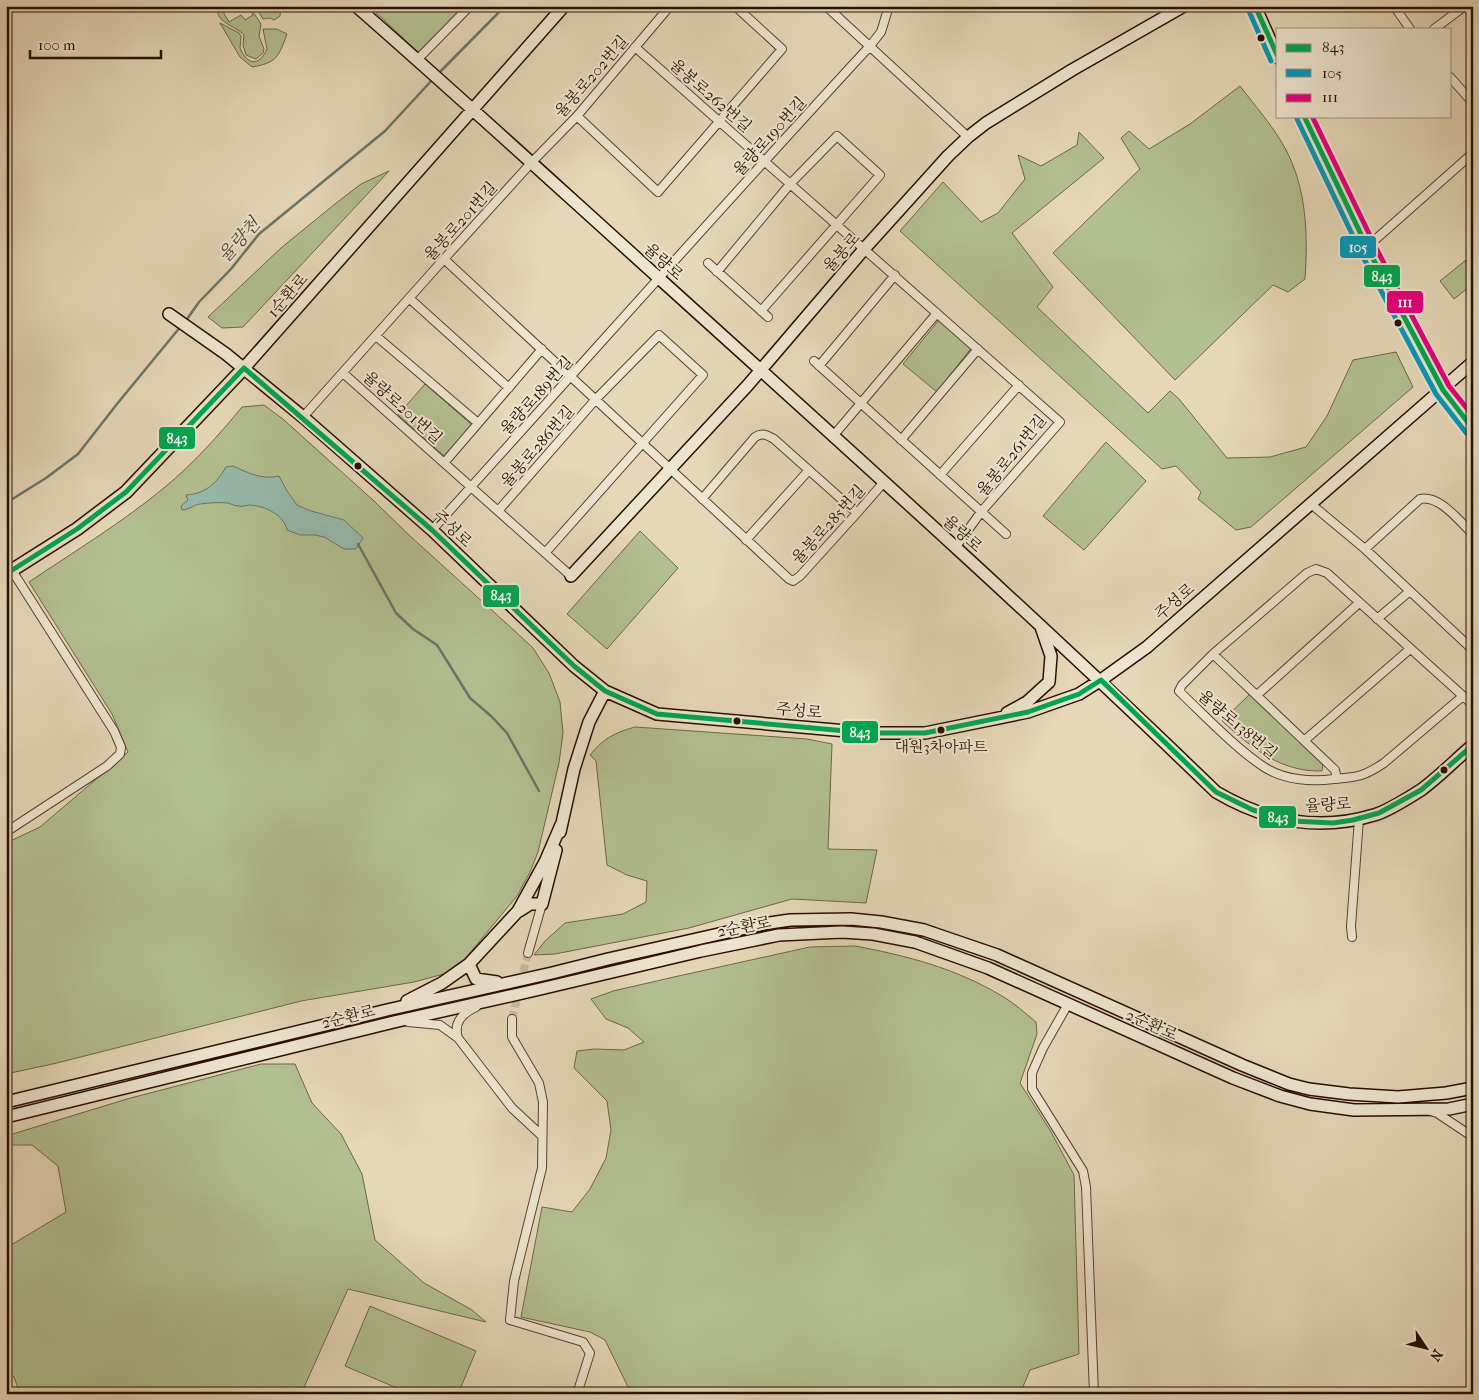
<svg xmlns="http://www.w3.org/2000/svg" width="1479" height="1400" font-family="'IM FELL French Canon','Noto Serif KR',serif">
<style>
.green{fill:#b2bf90;stroke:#6e6648}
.water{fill:#96baac;stroke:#6a7567}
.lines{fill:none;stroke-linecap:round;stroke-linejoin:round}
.stream{stroke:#6a7567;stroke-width:2.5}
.street-tunnel{stroke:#c9b99c;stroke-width:8;stroke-dasharray:8 4;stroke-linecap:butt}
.street-casing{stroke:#58402e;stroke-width:10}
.secondary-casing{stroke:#290e00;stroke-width:14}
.primary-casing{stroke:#290e00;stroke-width:15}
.street{stroke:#eee5d0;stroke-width:8}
.secondary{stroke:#eee5d0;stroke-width:11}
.primary{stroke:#e5d7b7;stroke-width:12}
.bus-1-casing{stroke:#eee5d0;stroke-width:9}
.bus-2-casing{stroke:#eee5d0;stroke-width:9}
.bus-3-casing{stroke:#eee5d0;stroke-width:9}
.bus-1{stroke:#00a651;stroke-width:5}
.bus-2{stroke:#049ab9;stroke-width:5}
.bus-3{stroke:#e5007d;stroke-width:5}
.bus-dot{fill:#290e00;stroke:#eee5d0;stroke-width:2}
.labels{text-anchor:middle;stroke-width:4;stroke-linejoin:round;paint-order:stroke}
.bus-label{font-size:15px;fill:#290e00;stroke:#eee5d0}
.street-label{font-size:16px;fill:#290e00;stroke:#eee5d0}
.water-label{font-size:18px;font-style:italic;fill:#4f4a3c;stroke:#eee5d0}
.line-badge{stroke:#eee5d0;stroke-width:2}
.badge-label{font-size:14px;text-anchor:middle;font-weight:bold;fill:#fff}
</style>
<rect width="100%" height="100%" fill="#e5d7b7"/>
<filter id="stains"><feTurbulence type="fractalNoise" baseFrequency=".004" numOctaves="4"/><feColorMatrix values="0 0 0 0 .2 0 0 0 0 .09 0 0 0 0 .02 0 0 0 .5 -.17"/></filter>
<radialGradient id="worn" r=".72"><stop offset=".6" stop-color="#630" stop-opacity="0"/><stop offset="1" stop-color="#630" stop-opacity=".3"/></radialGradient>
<path class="green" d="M220,6H226L222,10L229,22L241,15L245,20L253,15L250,10L251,9L261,24L259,36L264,49L263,53L256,59L246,55L243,45L244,35C235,25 217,24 217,8Z
M281,6L280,16L274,20L270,18L263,19L256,7Z
M369,6H463L420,54Z
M220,23L239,33L241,36L240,48C247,65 259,67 267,49L263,29H277L287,34C279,56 277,63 252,67L240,57Z
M1240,86C1255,106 1273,126 1285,148C1307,189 1308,235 1305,279L1288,292L1273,285L1175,380L1053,253L1140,169L1121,138L1129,131L1149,149L1190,124Z
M1079,132L1104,158L1012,233L1053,287L1037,307L1148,413L1170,391L1179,399L1227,458L1270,457L1306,447L1327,416L1353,360L1396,352L1413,387L1251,527L1236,530L1198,499L1201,492L1176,466L1162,469L900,231L943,182L981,222L998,213L1025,179L1018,155L1041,166L1077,145Z
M389,171L243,327L222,328L208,317L281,248L335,204L361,184Z
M1466,260L1473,269V284L1454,299L1440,281Z
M939,320L972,347L937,392L903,364Z
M425,384L472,425L444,456L398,415Z
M264,405L284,420L374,501L410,536L517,633L533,648L549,673L560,702L563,733L559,763L538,852L530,872L517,896L455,971L414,982L301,1001L57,1063L6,1074V843L40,827L128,752L112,714L29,582C75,551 123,522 165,487C193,464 219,435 242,407Z
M1106,442L1146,481L1084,550L1043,516Z
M640,531L678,568L607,649L567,614Z
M1250,694L1323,764L1322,771C1280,772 1252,748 1222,721Z
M635,727L807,739L832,744L828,849L877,850L866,903L792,899L689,928L555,954L534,955L545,941L565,923L623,914L646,902L647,881L627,875L607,865L596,761L590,755C604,738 614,733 635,727Z
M855,946C908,956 955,968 1002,996C1014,1003 1025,1013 1036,1022L1037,1034L1020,1083L1050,1130L1074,1175L1079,1354L1030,1370L1020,1394H639L628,1387L605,1340L590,1332L521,1317L542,1207L572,1212L590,1189L606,1158L611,1130L607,1101L574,1068L577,1051L594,1049L624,1050L644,1042L628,1028L606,1019L591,999L613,991L674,977L810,947Z
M261,1064H295L312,1103L341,1134L362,1174L375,1240L424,1283L472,1310L486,1322L348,1289L301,1394H20L14,1377L6,1371V1248L66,1212L58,1166L32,1145H6V1136L127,1099Z
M370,1306L476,1351L458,1394H411L345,1366Z"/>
<path class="water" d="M233,466C248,473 262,480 279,476L287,491L297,505L311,511L344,520L363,538L356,549H344L324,537L315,535H300L287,530C284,515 265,506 250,505C247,505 243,507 239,506C235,506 231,504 228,503C220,502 208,503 200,504C193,505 189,510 182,510L181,506L188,500L186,495C205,494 217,483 226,467Z"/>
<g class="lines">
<path class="stream" d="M437,75L505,6
M185,322L199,302L231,269L259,234L385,131L433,79
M6,503L46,478L78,454L117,404L181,326
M358,544L396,613L413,629L437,645L470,698L491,716L507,733L539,791"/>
<path class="street-tunnel" d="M512,1019L528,953"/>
<defs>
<path id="street" d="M826,6L968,137
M1394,6L1410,29
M1434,29L1465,6
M635,47L1060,422L981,512L955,548
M417,60L470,6
M1450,77L1473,103
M577,116L658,192L782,49L735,6
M1367,247L1473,153
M444,259L789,579L793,581L800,576L857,513L884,482
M708,263L768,317
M717,272L791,183L837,136L880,175L761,311
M409,298L509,388
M376,336L478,423
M814,361L1006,534
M819,366L895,275
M343,373L571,576
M303,417L444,259L532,162L577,116L670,6
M834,435L937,313
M901,440L978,349
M444,463L542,349
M940,475L1019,385
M702,499L755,437C762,432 767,435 774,439L857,513
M1311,504L1365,549L1473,650
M498,511L596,399L659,335L703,375L545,553
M432,530C578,369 722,206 870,46L881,32L889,6
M746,540L809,470
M1365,549L1420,499C1440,495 1459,521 1473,534
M6,561L114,731L121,747L120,754L107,766L6,832
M1377,619L1410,591
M1213,654L1335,770L1337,779
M1257,695L1359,603
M1463,696L1384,763C1363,777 1358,777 1334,779C1311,782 1284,780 1264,767C1237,749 1208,719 1184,696L1179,691L1182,685L1213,654L1307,573L1316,569L1327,573L1473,705
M1305,740L1410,649
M1352,937L1351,926L1359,819
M528,953L542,904
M1068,1004L1043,1048L1032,1073V1089L1083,1171L1086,1187L1094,1394
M512,1019V1037L539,1083L543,1102L542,1168L514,1281L510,1320L583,1342L590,1353L577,1394
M408,1022L440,1025L458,1038L512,1108L541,1135
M458,1038C453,1022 463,1013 476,1007
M1430,1111L1437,1113L1473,1137"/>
<path id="secondary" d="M356,6C459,96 559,188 661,280C848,449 1035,617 1216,792C1265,821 1318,832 1374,815C1386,812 1410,797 1421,790C1439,777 1456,759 1473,745
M1255,6L1278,58
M1304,116L1370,253L1443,390L1473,429
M169,314L226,354L303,417L432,530L574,666L605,691L657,714L869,733H925L1028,712L1079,694L1101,680L1147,647L1473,362
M244,368L564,6
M571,576L748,385L865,248L948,156L968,137L986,123L1072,70L1184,6
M1007,713L1027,702L1049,682L1051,656L1041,627
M560,832L574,769L589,722L605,691
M519,911L530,904H542L556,850
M469,964L476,979L497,982
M407,1001L442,983L469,964L518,911L545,862L561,825
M6,1102L387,1010L552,973L608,959L763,924L790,920L851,919L881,922L924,930L997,955L1242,1065L1289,1084L1309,1089L1349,1094L1398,1097L1446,1093L1473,1088
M6,1117L398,1021L536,990L701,951L779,935L842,932L873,934L915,942L988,968L1233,1078L1280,1096L1310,1104L1354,1110L1449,1109L1473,1104"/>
<path id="primary" d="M6,574L77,529L126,492L244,368"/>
</defs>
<use href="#street" class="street-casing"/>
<use href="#secondary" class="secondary-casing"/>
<use href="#primary" class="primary-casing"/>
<use href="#street" class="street"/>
<use href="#secondary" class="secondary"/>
<use href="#primary" class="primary"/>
<defs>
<path id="bus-1" d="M1255,6L1278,57
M1304,116L1370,253L1443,390L1473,429
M6,574L77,529L126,492L244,368L432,530L574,666L605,691L657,714L869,733H925L1028,712L1079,694L1101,680L1216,792L1253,810L1292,821L1333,823L1353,820L1379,813L1421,790L1473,745"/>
<path id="bus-2" d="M1248,9L1271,61
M1297,119L1363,257L1436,394L1467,434"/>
<path id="bus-3" d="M1312,116L1377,250L1449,386L1473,416"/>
</defs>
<use href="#bus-1" class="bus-1-casing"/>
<use href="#bus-2" class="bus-2-casing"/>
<use href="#bus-3" class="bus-3-casing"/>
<use href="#bus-1" class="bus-1"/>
<use href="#bus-2" class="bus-2"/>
<use href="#bus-3" class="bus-3"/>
</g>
<g class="bus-dot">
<circle cx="1261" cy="38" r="4.5"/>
<circle cx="1398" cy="323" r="4.5"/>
<circle cx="358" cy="466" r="4.5"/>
<circle cx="737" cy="721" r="4.5"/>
<circle cx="941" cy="730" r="4.5"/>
<circle cx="1444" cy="770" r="4.5"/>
</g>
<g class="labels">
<g class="bus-label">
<text x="941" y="752">대원3차아파트</text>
</g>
<g class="street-label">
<text transform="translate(591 76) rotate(-49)" y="6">율봉로202번길</text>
<text transform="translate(711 95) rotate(41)" y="6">율봉로262번길</text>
<text transform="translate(769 136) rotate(-48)" y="6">율량로190번길</text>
<text transform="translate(460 221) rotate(-48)" y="6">율봉로201번길</text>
<text transform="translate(841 252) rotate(-49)" y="6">율봉로</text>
<text transform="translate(664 261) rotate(42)" y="6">율량로</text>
<text transform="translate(287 295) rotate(-49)" y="6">1순환로</text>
<text transform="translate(536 395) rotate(-48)" y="6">율량로189번길</text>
<text transform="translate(403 407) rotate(42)" y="6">율량로201번길</text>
<text transform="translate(537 446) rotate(-49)" y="6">율봉로286번길</text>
<text transform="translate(1011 455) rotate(-51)" y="6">율봉로261번길</text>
<text transform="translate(828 524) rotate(-48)" y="6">율봉로285번길</text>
<text transform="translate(453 528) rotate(43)" y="6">주성로</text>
<text transform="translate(963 533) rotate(42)" y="6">율량로</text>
<text transform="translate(1174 601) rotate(-41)" y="6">주성로</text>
<text transform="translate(799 710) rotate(5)" y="6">주성로</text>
<text transform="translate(1238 724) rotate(40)" y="6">율량로138번길</text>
<text transform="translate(1328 804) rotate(-3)" y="6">율량로</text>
<text transform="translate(744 926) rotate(-11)" y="6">2순환로</text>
<text transform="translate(348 1016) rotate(-14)" y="6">2순환로</text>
<text transform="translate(1152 1024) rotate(24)" y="6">2순환로</text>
</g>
<g class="water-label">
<text transform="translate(239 240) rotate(-48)" y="6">율량천</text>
</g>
</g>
<g class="line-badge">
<rect x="1339" y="235" width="38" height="24" rx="5" fill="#049ab9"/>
<rect x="1363" y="264" width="38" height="24" rx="5" fill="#00a651"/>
<rect x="1386" y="290" width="38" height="24" rx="5" fill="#e5007d"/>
<rect x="158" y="426" width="38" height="24" rx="5" fill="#00a651"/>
<rect x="482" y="584" width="38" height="24" rx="5" fill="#00a651"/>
<rect x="841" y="720" width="38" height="24" rx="5" fill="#00a651"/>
<rect x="1258" y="805" width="39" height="24" rx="5" fill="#00a651"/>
</g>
<g class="badge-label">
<text x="1358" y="252">105</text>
<text x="1382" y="281">843</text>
<text x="1405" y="307">111</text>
<text x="177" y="443">843</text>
<text x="501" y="600">843</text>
<text x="860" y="737">843</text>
<text x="1278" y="822">843</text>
</g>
<rect width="1479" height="1400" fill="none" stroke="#e5d7b7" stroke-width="25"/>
<rect x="8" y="8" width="1464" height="1385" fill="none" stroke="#290e00" stroke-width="2.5"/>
<rect x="12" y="12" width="1454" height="1375" fill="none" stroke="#290e00"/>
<rect x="1276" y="28" width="175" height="90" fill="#eee5d0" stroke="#9f8f7d"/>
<rect x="1286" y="44" width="25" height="8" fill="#00a651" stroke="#9f8f7d"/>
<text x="1322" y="52" font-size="15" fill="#290e00">843</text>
<rect x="1286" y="69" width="25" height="8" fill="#049ab9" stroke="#9f8f7d"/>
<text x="1322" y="78" font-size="15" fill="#290e00">105</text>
<rect x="1286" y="94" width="25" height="8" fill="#e5007d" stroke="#9f8f7d"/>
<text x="1322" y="102" font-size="15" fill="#290e00">111</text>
<g transform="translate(1426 1348) rotate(125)" stroke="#eee5d0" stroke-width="4" paint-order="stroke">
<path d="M0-4L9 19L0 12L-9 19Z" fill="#290e00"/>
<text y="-8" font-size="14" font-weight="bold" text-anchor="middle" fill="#290e00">N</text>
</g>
<path d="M30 50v8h131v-8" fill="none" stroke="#290e00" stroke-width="2.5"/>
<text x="38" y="50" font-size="15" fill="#290e00" stroke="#eee5d0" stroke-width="4" paint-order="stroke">100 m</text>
<rect width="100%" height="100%" filter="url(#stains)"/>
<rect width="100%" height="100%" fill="url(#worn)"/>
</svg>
